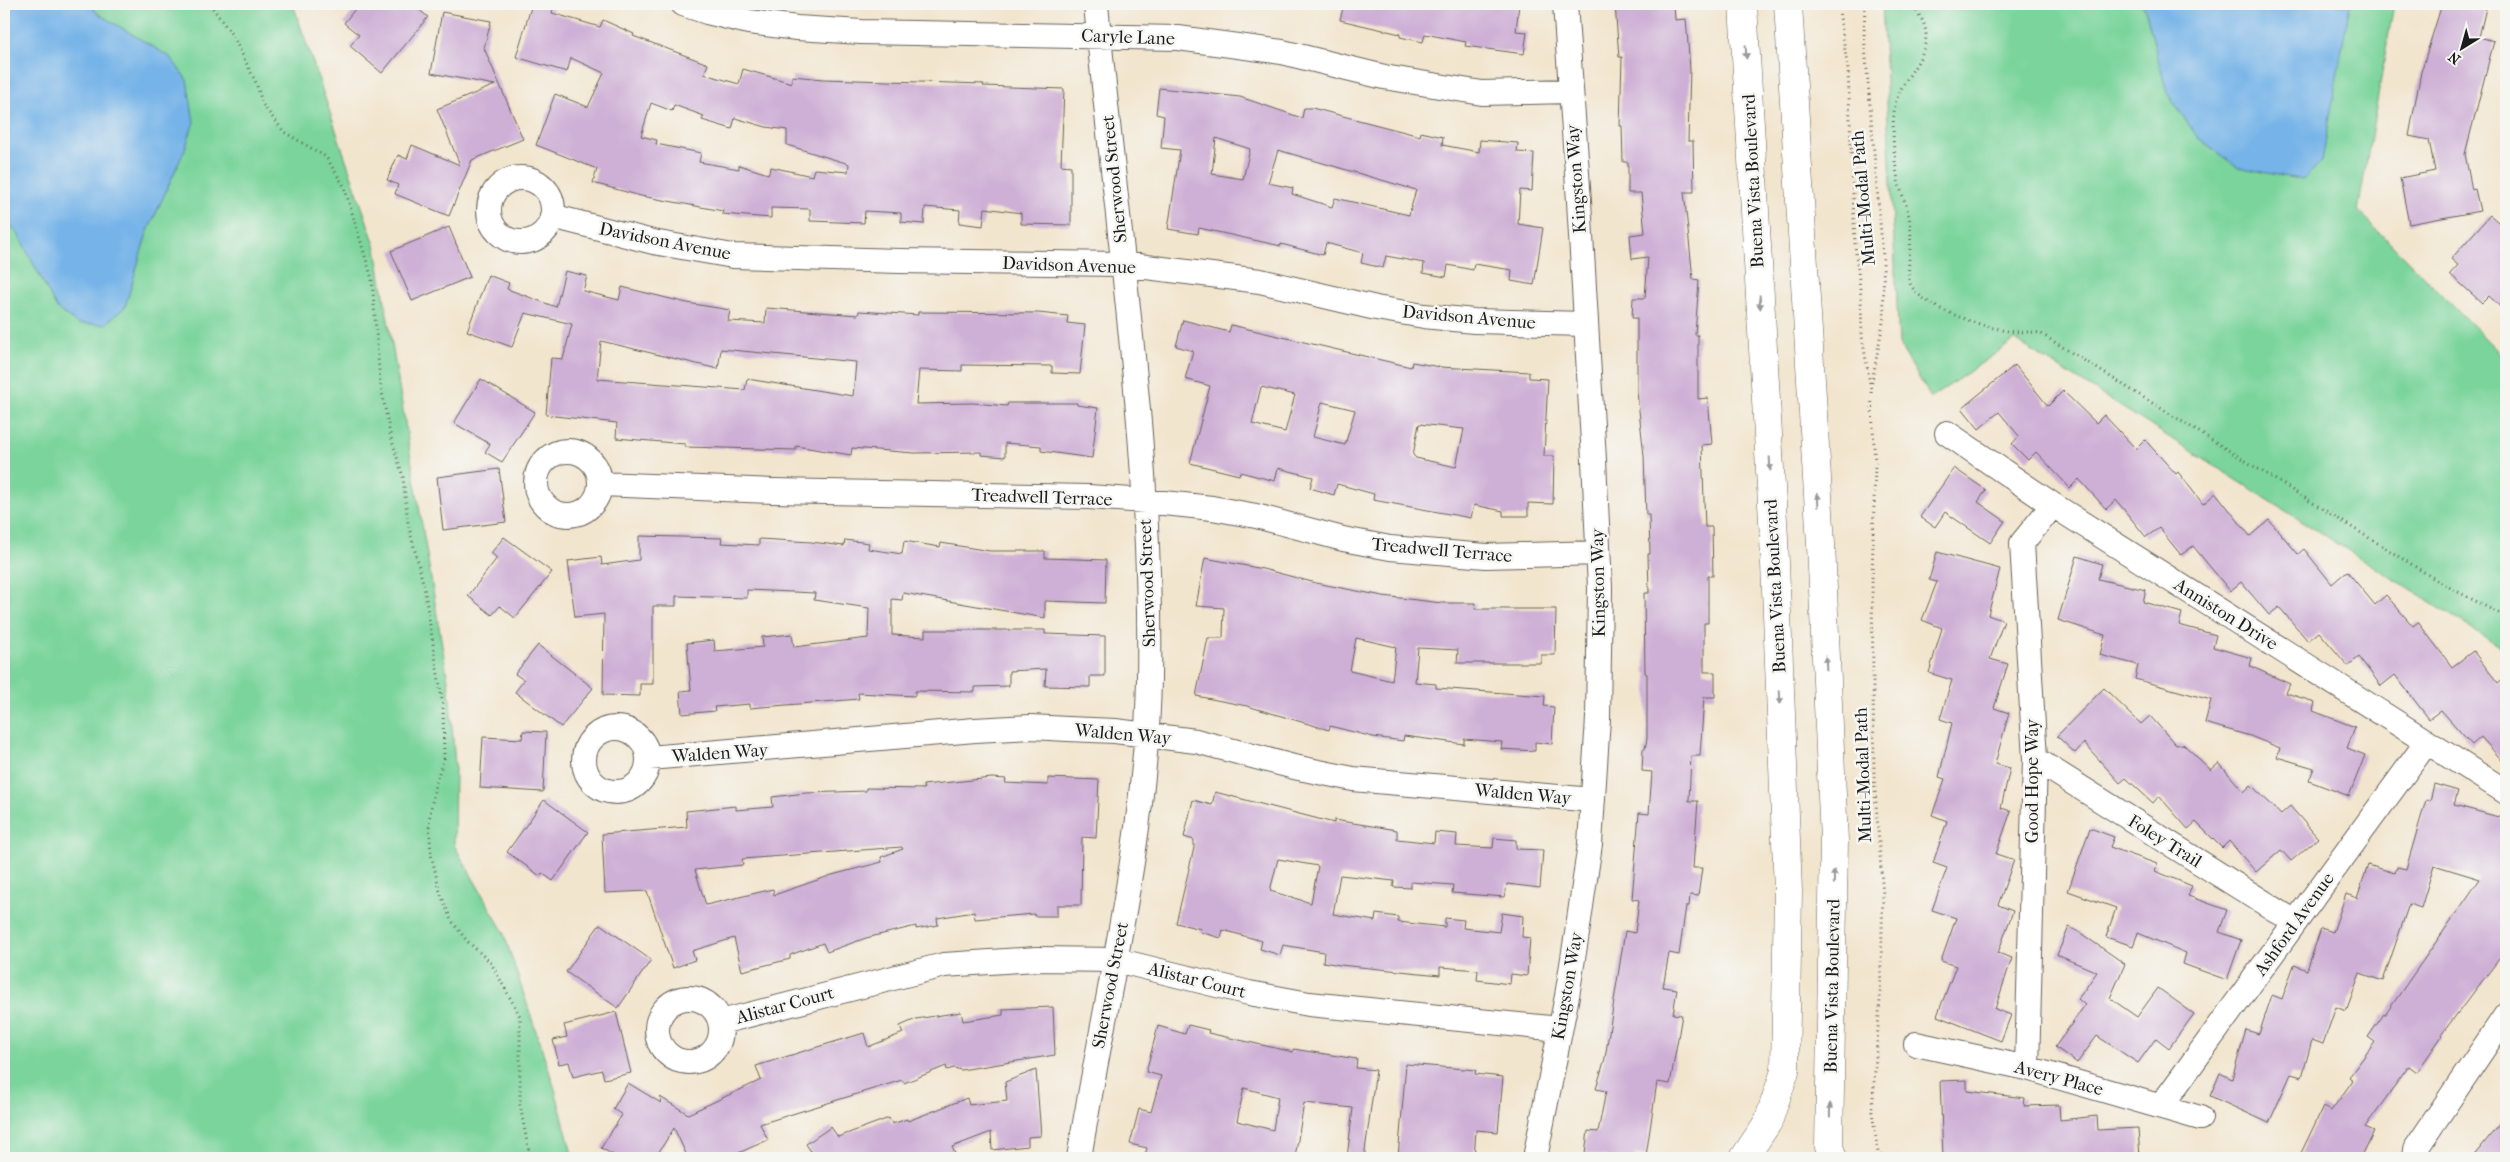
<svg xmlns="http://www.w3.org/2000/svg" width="2510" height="1162" font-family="'IM FELL French Canon',serif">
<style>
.green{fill:#7ad49b;stroke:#4b785c}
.water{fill:#75b3e8;stroke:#486882}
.building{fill:#ceafd5;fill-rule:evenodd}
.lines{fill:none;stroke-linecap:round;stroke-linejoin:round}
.street-casing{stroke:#67625a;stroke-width:26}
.secondary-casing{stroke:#67625a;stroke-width:29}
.path{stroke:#67625a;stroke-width:3;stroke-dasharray:1 4;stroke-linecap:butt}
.street{stroke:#fff;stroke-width:24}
.secondary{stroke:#fff;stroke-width:28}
.oneway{fill:#999}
.labels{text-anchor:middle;stroke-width:5;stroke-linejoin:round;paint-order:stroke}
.street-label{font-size:18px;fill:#1c1c1c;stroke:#f6f6f2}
</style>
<rect width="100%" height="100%" fill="#f6f6f2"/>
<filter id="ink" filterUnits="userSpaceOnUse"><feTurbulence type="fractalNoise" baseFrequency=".02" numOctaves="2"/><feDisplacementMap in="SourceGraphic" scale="10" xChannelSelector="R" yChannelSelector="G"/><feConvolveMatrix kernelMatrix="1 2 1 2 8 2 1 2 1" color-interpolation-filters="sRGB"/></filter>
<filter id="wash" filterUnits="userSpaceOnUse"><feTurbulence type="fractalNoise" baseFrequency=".0096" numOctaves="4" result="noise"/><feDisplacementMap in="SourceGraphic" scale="20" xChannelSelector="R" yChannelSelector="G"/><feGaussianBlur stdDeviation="1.12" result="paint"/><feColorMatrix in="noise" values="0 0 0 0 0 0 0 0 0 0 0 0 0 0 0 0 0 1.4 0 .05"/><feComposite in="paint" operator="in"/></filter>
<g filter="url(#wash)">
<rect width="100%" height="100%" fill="#f2e5ce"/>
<path class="green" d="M4,4H293L376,248L449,687L455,766L454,845L503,931L555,1089L573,1158H4Z
M1882,4H2394L2358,211L2506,359V650L2015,340L1931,398L1899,344Z"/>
<path class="water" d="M4,4H91L97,13L170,57L187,80L194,122L185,149L147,233L125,307L105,324H78L57,309L18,234L4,217Z
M2142,4H2350L2322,161L2303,180L2238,167L2198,138L2167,93L2145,9Z"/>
<g id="blocks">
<path class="building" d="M359,4H412L428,17L382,73L350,46L359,35L344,23Z
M532,4L553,8L552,13L600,27L603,20L634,34L633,36L708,64L704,74L739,84L743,69L792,83V76L823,79L984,84L983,86L1064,89L1061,165L1071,166V225L1021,224V213L985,208L983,226L959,223L960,210L925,207L924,224L901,222V213L865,211L864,223L810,221V209L771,208V218L722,214L723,211L641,196L593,183L597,169L536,145L555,94L588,107L604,73L571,58L567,72L516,57ZM651,103L672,111L674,105L704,116L702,120L732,129L735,118L766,127L787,130V145L849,164L848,172L814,169L812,176L771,167L768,174L739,165V169L699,162L701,153L656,144L657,140L641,136Z
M1344,4H1519L1516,31L1527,32L1524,54L1465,46L1466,42L1425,34L1423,42L1400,37V34L1340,20Z
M1615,4H1674L1675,20L1686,19L1690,69L1688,141H1693L1694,192H1684L1693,279L1699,280L1695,335H1698V399L1708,398L1712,444L1702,445L1705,527H1712L1713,576H1708V623H1704V672H1715V697H1704L1700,756H1691L1689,801H1698L1693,868H1702L1698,896L1690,895L1689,906H1686L1679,955L1669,953L1663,987L1677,989L1673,1014L1682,1015L1670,1084L1657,1082L1646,1156L1635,1154L1634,1158H1613L1585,1153L1588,1131L1598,1132L1606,1091L1596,1089L1605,1058L1625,931L1635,933L1639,900L1632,899L1639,813L1649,814L1652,772L1642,771L1643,749H1645L1647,739V674L1645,673L1644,593H1649L1648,554H1650L1649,515H1646L1644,456L1637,392V318H1632L1633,298H1645L1648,257L1632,259L1630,235L1645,233L1641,193H1628V162H1623L1622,126H1620L1622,57H1619Z
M2442,4H2487L2479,37L2494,41L2465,154L2472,190L2475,189L2480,211L2409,224L2400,178L2435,171L2429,140L2409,136L2421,72Z
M442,12L491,21L484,48L523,139L472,160L449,216L395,194L398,185L387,180L398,155L407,159L412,145L460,165L437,109L495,85L431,73Z
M1159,88L1240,97L1302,118L1304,108H1312L1420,136L1421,132L1443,137L1442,145L1479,152L1480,140L1518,143L1517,152L1534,153L1532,191L1520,190L1518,224L1543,228L1534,285L1511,281L1512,270L1474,264L1473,270L1448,265L1446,277L1423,273L1424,263L1386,256L1383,268L1361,263L1363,253L1326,243L1323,255L1281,244V246L1199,228L1198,234L1168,229L1180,150L1161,148L1164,116L1156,114ZM1216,138L1250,149L1243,179L1212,174ZM1278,150L1416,190L1409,215L1335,198L1332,207L1292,194L1293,188L1268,183Z
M2490,215L2506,229V312L2489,296L2482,303L2450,274L2458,265L2451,259Z
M449,227L470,277L412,301L391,251Z
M565,271L587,276L583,291L619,300L622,287L687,303L730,310L728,321L765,323L766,308L858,315L859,311L918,315V312L1038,313L1068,316L1067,323L1085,325L1080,374L1052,373V366L962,365V371L919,370L916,404L973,403L1007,406L1008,403H1077V405L1098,408L1092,458L1041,451V446L1005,443V457L981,455V452L914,453L852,448L851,455L796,446V450L685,447V444L616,438L617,423L546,415L551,358L563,359L572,324L525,313L512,347L467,331L488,275L509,283L507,289L556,307ZM601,341L718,369L721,349L856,362L853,396L747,379L745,390L597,379Z
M1183,320L1229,332L1231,325L1411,367L1412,362L1440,367L1529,372V378L1548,379L1544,456H1554L1553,504L1528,503V516H1503V511L1474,505L1471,518L1373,500L1374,494L1337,484L1334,495L1310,488L1313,477L1278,468L1275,481L1240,472L1239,475L1190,463L1210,386L1185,379L1193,351L1176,346ZM1261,387L1295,395L1285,432L1252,424ZM1322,402L1355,410L1345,445L1313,437ZM1419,424L1464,429L1456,467L1416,458L1413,455Z
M2015,365L2048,406L2063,391L2096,423L2104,415L2136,449L2145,440L2176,474L2178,472L2203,504L2216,493L2250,536L2269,520L2298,554L2304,549L2332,584L2347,571L2375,605L2386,595L2413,626L2418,622L2452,667L2473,651L2498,683L2506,676V765L2481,737L2472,745L2441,710L2429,719L2395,675L2381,686L2359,657L2348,666L2319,632L2308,641L2279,607L2269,615L2241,582L2230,591L2193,546L2181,555L2159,528L2146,537L2116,500L2106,509L2079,479L2070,488L2036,452L2028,460L2012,444L2019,436L1999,412L1979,429L1962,408Z
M481,379L535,412L502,462L485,452L490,444L454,423Z
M1954,468L1986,490L1978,502L2005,521L1990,543L1945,512L1935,527L1920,517Z
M499,469L506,522L443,530L437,477Z
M639,536L722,538L721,543L759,545V539L811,542L844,546L845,540L869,543L868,549L902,554L904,541L940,547L941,543L990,551H1045V558L1106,560L1105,603L1045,601V618L903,593L902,600L892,599V635L925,637V630H1045V634L1105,636V676H1090V687L1045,686L1046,669L1009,671V686L975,687V692L915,691V696L858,693L859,699L750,708V704L714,707L715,711L682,714L680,691L691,690L687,643L714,640L715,651L763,647L762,637L792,634L794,647L868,638L869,608L814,600L815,593L747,590V598L676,596V606H653V684H640V696L603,695L604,614L575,617L568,561L601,557L602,565L639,560Z
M504,537L552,572L515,618L500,606L492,615L468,596L497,558L491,553Z
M1937,552L2000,569L1988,615L2004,621L1990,659L2008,664L1994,708L2009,713L1995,764L2010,768L2001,808L2011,811L1996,854L2014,860L1998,905L2013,911L1998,953L2012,958L1995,1009L2011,1015L2001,1041L1937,1016L1956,966L1941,961L1956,918L1932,910L1947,868L1933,863L1947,821L1932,815L1945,779L1939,777L1952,723L1940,719L1952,680L1929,673L1942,628L1922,620L1937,582L1929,580Z
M2077,556L2102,564L2098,579L2146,590L2143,602L2182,613L2179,625L2216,635L2213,647L2252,658L2250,666L2290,684L2286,693L2315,702L2313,711L2355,727L2347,748L2365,755L2349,796L2309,781L2314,768L2277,757L2280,748L2250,736L2205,723L2211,700L2135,679L2138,665L2100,655L2105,635L2058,620Z
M1205,558L1263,569L1316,583L1383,596L1442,603H1476L1475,609H1556L1555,655H1541V663H1457L1458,650L1418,648L1415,682L1436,684V688L1545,696L1544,706L1554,707L1552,744L1535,742V751L1501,749L1502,742L1464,739V744L1404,736L1403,741L1373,737L1330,726L1329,730L1247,706L1196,696L1208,638H1223L1224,608L1196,606ZM1356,638L1396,647L1392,681L1350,671Z
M538,645L593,688L561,727L515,692L524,680L515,674Z
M2104,688L2141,724L2150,716L2176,745L2183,744L2211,770L2219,763L2244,792L2251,785L2281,814L2290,806L2318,838L2291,861L2281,850L2256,872L2229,841L2222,848L2196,822L2188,829L2159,796L2153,803L2126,778L2120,783L2084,743L2075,753L2057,736Z
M523,731L546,732L543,792L480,788L483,737L522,739Z
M992,778L1006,779L1005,783L1048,785V778L1099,780L1096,838L1082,837L1081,905H1057V916H1034V914L975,919L974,912L937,918L938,925L916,929V926L866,938L827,952L823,943L790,955V959L742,971L734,938L692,951L695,960L673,968L647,891L605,893L602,834L687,827L686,811L736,806V810L773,807L772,797L806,793L866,791V788L924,789L923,785ZM902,847L903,849L881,857L882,862L832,875L774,895L773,889L706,905L695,870L743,865L742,859Z
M2434,784L2458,791L2454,805L2506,819V950L2441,1035L2442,1036L2417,1072L2409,1066L2365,1127L2374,1131L2361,1158H2311L2301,1153L2323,1107L2331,1111L2353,1080L2349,1077L2375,1042L2368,1037L2384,1014L2385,1015L2480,879L2434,865L2421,908L2409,904L2383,981L2360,973L2346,1011L2336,1007L2323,1044L2312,1040L2302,1077L2291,1074L2269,1123L2210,1096L2220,1073L2232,1079L2246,1030L2259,1034L2272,995L2282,999L2294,965L2307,970L2321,928L2333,932L2346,894L2357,898L2368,865L2395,873L2397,867L2406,869L2426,800L2430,801Z
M1215,792L1334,823V820L1397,830V839L1434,843L1435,832L1457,834L1456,846L1493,848L1494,838L1516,840V849L1543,850L1540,888L1507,884L1505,897L1452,893L1453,885L1411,882V888L1393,887L1394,881L1340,875L1333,914L1375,921L1376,914L1398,917V922L1445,927V918L1464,920L1463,928L1499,932L1502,913L1523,916L1522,937L1530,938L1527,976L1511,974L1510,984L1477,980L1478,970L1440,967V975L1340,965L1323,962L1324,952L1283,945L1280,955L1260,949L1262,941L1223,930L1221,938L1200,932L1201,929L1176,923L1194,848V840L1184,837L1193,800L1212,805ZM1278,859L1318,866L1311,903L1270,891Z
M544,800L588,832L553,881L542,873L540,876L507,852Z
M2090,828L2114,837L2110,847L2157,864L2155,871L2192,886L2188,896L2227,910L2219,932L2241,940L2227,980L2183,964L2186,953L2138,933L2133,946L2106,937L2116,908L2068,891Z
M600,924L651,960L618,1008L566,972Z
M2069,927L2079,932L2125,964L2110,998L2137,1017L2158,988L2194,1014L2169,1048L2156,1038L2138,1063L2097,1036L2077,1063L2055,1047L2085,1005L2078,999L2097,972L2057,955Z
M1053,1007L1055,1055L961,1070L954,1068L947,1070L946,1066L904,1083L902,1080L760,1124L768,1140L727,1158H688L674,1128L655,1158H619L601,1148L622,1115L613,1109L628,1083L661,1103L660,1097L688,1114L761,1080L756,1066L814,1048L864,1033L868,1047L903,1033L900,1026L916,1019L961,1012L963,1021L1003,1015V1009Z
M616,1012L631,1073L604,1079L602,1070L573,1077L569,1062L559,1064L553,1040L567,1037L564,1025Z
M1188,1025L1209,1030L1208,1033L1293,1052V1049L1357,1059L1356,1068L1376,1070L1364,1158H1347L1353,1108L1304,1103L1295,1158H1144L1147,1148L1130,1144L1139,1109L1151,1112L1161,1076L1146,1072L1158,1026L1185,1034ZM1244,1088L1278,1097L1273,1130L1237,1121Z
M1406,1064L1476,1070L1475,1074L1503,1077L1498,1132L1476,1130L1474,1158H1398Z
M1036,1070L1041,1136L1028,1137V1146L992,1150L991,1132L952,1147L955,1154L944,1158H815L806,1144L831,1127L838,1137L889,1118L892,1124L907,1119L908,1121L967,1098L969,1105L1007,1101L1005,1082Z
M1967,1080V1091L2025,1098L2024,1106L2059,1105L2060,1120L2097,1116L2098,1130L2138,1128L2140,1158H1943L1940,1081Z
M2506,1116V1158H2472Z"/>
</g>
</g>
<g filter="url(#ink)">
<use href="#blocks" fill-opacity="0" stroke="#67625a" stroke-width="1"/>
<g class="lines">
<defs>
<path id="street" d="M683,4L707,12L749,22L797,28L861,32L1178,38L1282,52L1384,77L1482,93L1570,91
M489 210a32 32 0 1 1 64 0a32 32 0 1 1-64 0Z
M552,216L653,242L733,256L899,261L1122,264L1260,281L1376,308L1424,316L1474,321L1585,324
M1947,433L2053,505L2506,792
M536 483a32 32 0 1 1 64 0a32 32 0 1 1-64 0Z
M601,484L773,491L1089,497L1145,501L1212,508L1256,516L1343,539L1390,548L1486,556L1598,553
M584 760a32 32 0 1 1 64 0a32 32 0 1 1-64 0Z
M649,758L975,730L1031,727L1068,729L1115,731L1196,741L1294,767L1353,779L1593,800
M2035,759L2295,922
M657 1030a32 32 0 1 1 64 0a32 32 0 1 1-64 0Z
M721,1022L944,965L1036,959L1116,960L1249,993L1309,1004L1560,1029
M1916,1044L2027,1068L2200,1118
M2027,1068L2035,759L2022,543L2053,505
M2161,1106L2427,742
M1079,1158C1105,999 1146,841 1149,679C1153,453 1116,228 1096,4
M1535,1158L1567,996L1578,927L1590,844L1598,718L1600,588L1594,460L1579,201L1565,4
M2414,1158L2415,1150L2506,1015"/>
<path id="secondary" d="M1743,4L1774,538L1788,891L1785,1071L1768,1122L1744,1158
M1788,4L1821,544L1834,841L1829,1147L1833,1158"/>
</defs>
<use href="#street" class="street-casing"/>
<use href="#secondary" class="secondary-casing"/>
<path class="path" d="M210,4L234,38L256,83L263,105L284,132L326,157L344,186L372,279L380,382L390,434L403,477L408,523L424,587L443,706L444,758L435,785L429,821L431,854L440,892L451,920L467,941L491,963L520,1016V1105L530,1158
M1838,4L1848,70L1855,245L1861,297L1862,336L1871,390L1875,464L1872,579L1874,777L1883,895L1880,1000L1872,1112L1878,1152L1883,1158
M1865,4L1864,35L1883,257L1884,317L1871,387
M1909,4C1917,11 1925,21 1926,33C1927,62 1900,79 1895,105C1891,130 1894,161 1899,185C1903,197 1908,209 1910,222C1913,241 1907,260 1909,279C1912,304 1976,324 1998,329C2011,333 2026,331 2040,333L2443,584L2506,617"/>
<use href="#street" class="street"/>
<use href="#secondary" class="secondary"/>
</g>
<defs><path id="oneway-solid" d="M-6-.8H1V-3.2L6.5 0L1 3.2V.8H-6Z" transform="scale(1.25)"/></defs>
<g class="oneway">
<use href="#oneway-solid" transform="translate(1746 52) rotate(87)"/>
<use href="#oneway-solid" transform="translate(1760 302) rotate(87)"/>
<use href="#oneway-solid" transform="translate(1770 464) rotate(87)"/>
<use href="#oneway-solid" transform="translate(1818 500) rotate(-93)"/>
<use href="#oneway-solid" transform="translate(1826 663) rotate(-93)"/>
<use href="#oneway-solid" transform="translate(1780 697) rotate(88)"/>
<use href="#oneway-solid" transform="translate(1834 877) rotate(-89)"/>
<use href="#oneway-solid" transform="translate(1830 1110) rotate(-89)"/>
</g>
</g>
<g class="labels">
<g class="street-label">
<text transform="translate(1128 37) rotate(2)" y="6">Caryle Lane</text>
<text transform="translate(1114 179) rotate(-96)" y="6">Sherwood Street</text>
<text transform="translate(1576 179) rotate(-94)" y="6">Kingston Way</text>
<text transform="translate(1753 181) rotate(-93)" y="6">Buena Vista Boulevard</text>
<text transform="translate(1863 198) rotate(-95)" y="6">Multi-Modal Path</text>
<text transform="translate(665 241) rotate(11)" y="6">Davidson Avenue</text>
<text transform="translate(1069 265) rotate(2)" y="6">Davidson Avenue</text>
<text transform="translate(1469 317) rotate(5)" y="6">Davidson Avenue</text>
<text transform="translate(1042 497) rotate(2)" y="6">Treadwell Terrace</text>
<text transform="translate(1442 550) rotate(5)" y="6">Treadwell Terrace</text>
<text transform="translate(1147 583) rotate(-92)" y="6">Sherwood Street</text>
<text transform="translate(1598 583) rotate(-91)" y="6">Kingston Way</text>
<text transform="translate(1775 586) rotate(-93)" y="6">Buena Vista Boulevard</text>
<text transform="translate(2226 614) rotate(32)" y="6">Anniston Drive</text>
<text transform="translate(1123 734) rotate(5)" y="6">Walden Way</text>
<text transform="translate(720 753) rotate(-4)" y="6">Walden Way</text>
<text transform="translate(1863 775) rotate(-92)" y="6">Multi-Modal Path</text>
<text transform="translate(2032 781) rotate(-90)" y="6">Good Hope Way</text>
<text transform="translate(1523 794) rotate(5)" y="6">Walden Way</text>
<text transform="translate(2165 841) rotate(32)" y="6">Foley Trail</text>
<text transform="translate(2294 924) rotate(-54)" y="6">Ashford Avenue</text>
<text transform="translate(1197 980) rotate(14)" y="6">Alistar Court</text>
<text transform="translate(1110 985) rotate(-79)" y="6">Sherwood Street</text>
<text transform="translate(1567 986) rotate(-80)" y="6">Kingston Way</text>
<text transform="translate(1832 986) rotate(-89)" y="6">Buena Vista Boulevard</text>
<text transform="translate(785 1005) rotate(-15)" y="6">Alistar Court</text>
<text transform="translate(2059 1078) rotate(15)" y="6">Avery Place</text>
</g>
</g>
<rect width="2510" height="1162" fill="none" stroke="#f6f6f2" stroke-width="20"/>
<g transform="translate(2462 48) rotate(217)" stroke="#f6f6f2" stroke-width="4" paint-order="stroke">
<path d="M0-4L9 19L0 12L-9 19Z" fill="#1c1c1c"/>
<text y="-8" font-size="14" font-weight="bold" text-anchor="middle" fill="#1c1c1c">N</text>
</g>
</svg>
